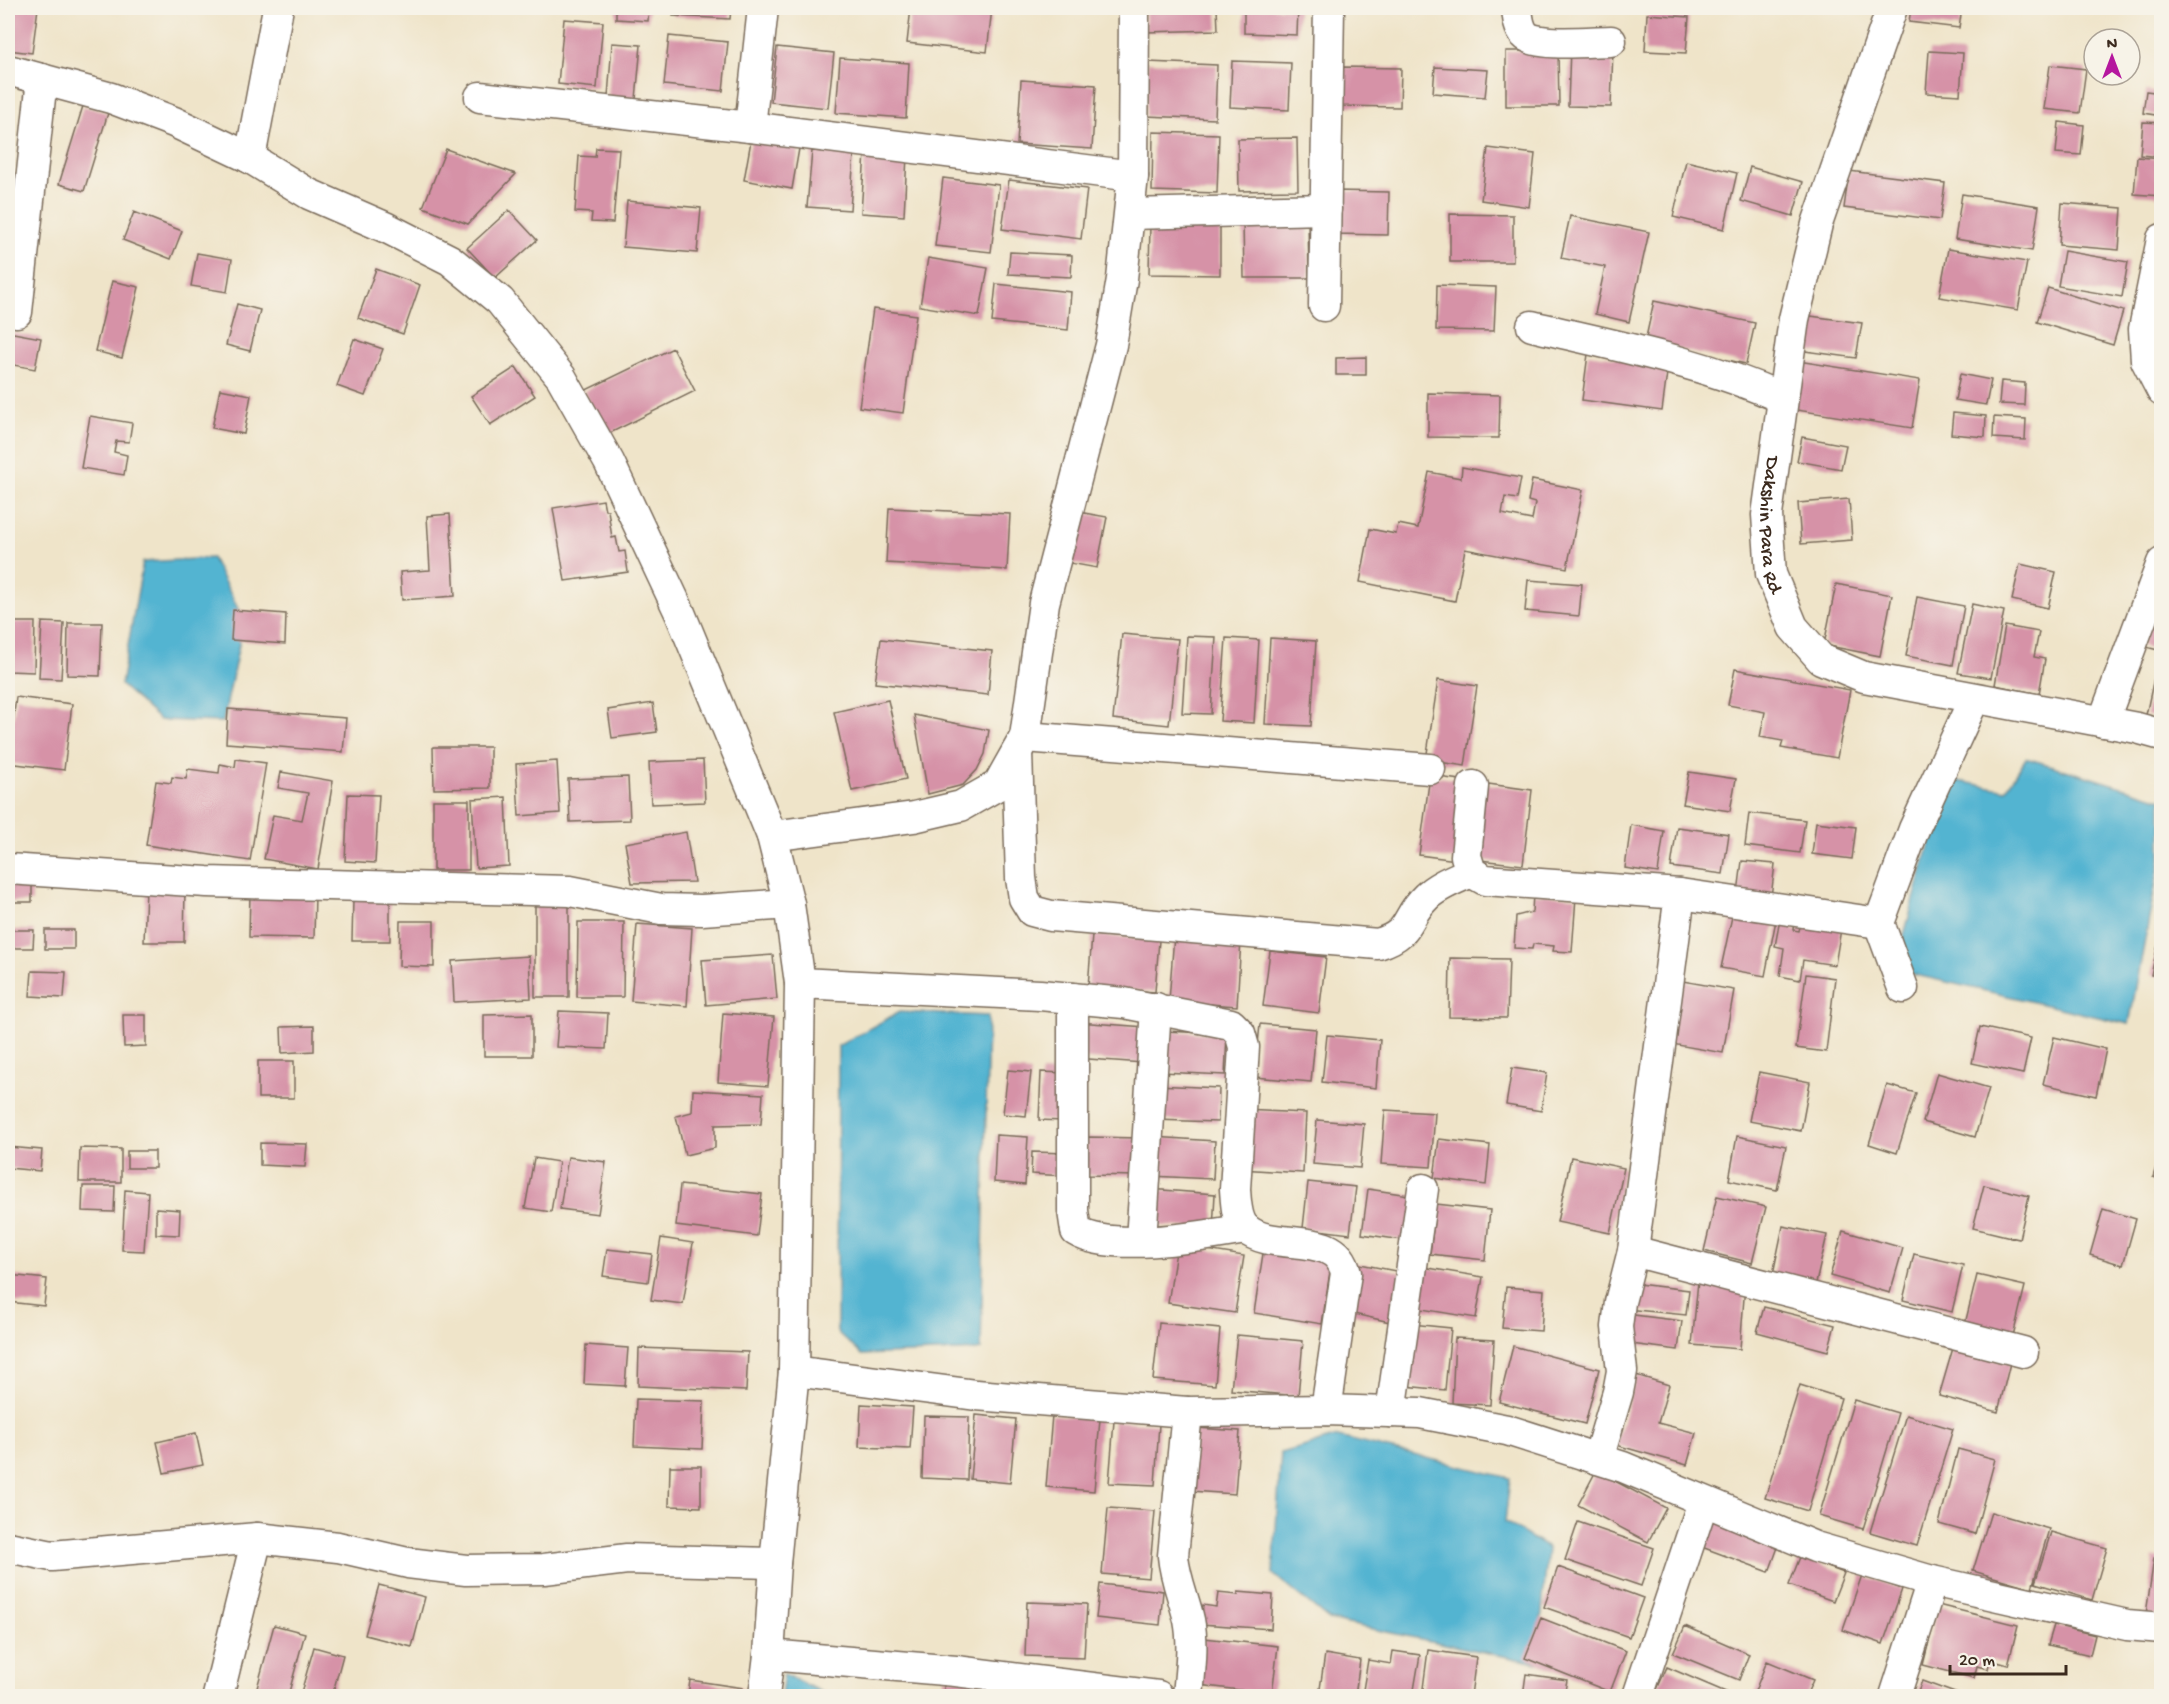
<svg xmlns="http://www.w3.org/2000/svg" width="2169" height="1704" font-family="'Gochi Hand',sans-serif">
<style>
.water{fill:#52b4d1;stroke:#466f78;stroke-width:1.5}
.building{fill:#d692a7}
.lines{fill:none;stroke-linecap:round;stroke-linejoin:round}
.street-casing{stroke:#7a6b5a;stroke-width:33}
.street{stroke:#fff;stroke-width:30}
.labels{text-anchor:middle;stroke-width:4.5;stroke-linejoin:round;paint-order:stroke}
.street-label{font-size:20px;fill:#3b2a1e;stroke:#f7f3e8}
</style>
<rect width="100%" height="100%" fill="#f7f3e8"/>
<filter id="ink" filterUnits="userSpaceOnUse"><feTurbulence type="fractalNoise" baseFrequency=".0167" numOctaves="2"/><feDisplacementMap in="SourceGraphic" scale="12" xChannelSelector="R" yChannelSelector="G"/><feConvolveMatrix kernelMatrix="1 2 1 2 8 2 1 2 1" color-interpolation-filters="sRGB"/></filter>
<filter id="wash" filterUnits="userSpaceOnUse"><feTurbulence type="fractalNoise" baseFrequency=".008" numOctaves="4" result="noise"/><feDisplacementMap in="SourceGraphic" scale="24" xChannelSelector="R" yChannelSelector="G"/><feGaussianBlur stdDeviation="1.35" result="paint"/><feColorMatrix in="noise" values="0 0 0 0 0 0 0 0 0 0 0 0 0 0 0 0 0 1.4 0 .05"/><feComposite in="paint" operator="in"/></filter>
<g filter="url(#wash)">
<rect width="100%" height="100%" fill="#efe4c9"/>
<path class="water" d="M212,558L244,620L223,722L160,720L121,685L143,562Z
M2026,758L2161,799V855L2129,1024L1894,970L1948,779L2006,790Z
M899,1012L988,1016L981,1350L862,1355L837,1332L838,1046Z
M1338,1437L1510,1478L1505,1522L1548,1548L1537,1663L1329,1620L1273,1574L1281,1453Z
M784,1674L829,1696H781Z"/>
<g id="blocks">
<path class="building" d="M8,8H38L32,53L8,50Z
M616,8H649L648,21L616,19Z
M674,8H731L730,19L673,16Z
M911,8H992L987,52L907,43Z
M1145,8H1217L1218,30L1146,32Z
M1244,8H1298L1297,35L1244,33Z
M1911,8H1962L1959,28L1909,22Z
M1647,14L1689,17L1686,53L1645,51Z
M564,19L603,22L597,88L558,84Z
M669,36L728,42L723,91L664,85Z
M612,43L641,45L636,99L608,97Z
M777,47L834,53L828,108L771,102Z
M1570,47L1613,49L1611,107L1568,106Z
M1506,51H1558L1559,106H1506Z
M1929,51L1963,53L1960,95L1926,93Z
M840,58L909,63L906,118L836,113Z
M1232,61L1291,63L1289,110L1230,107Z
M1148,62L1217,65L1215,119L1146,116Z
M2050,65L2086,69L2080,113L2044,109Z
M1339,67L1401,68L1400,107L1338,106Z
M1435,67L1488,70L1485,97L1433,93Z
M1021,80L1096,85L1092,149L1017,144Z
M2146,91L2162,93V116L2143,113Z
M83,106L108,113L84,191L59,184Z
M2059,122L2084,125L2081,155L2056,153Z
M2143,122L2162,123V157L2140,155Z
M1153,132L1219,134L1217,193L1152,191Z
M752,135L800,143L792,189L744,180Z
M1297,138L1298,190L1239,191L1238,139Z
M596,148L619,149L613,223L591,222L592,213L575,212L579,156L595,157Z
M1488,148L1535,154L1529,207L1481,200Z
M446,149L516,174L468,224L423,207Z
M812,151L854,154L850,210L807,207Z
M865,153L907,155L904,216L861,213Z
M2137,157L2162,159V196L2134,194Z
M1686,161L1737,173L1724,229L1673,217Z
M1750,167L1803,182L1793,216L1741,201Z
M1849,171L1945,183L1940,220L1844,208Z
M943,178L999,185L991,252L935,246Z
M1009,180L1087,189L1081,239L1002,229Z
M1334,191L1389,192L1388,235L1333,234Z
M1962,194L2039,206L2032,251L1955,239Z
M627,201L701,208L697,253L623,247Z
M2062,203L2122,208L2119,250L2059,245Z
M509,210L537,240L495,278L467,248Z
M134,212L182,231L171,259L123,240Z
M1450,214L1513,215V262H1450Z
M1570,216L1649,232L1629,322L1595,314L1605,267L1561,258Z
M1308,219L1309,278H1244L1243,220Z
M1150,223L1220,224V275L1149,274Z
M1948,249L2027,262L2018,310L1939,297Z
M2064,251L2128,262L2122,297L2058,286Z
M1010,252L1072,255L1071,277L1008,274Z
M197,253L232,259L227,292L191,286Z
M928,258L988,268L979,316L920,306Z
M376,269L420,285L403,334L358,318Z
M112,281L139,287L122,358L95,351Z
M996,284L1071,292L1068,330L992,322Z
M1437,285L1496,287L1494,331L1436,330Z
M2048,288L2123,311L2113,345L2037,322Z
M1654,301L1755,323L1746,364L1645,342Z
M237,304L260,310L250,351L226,345Z
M873,309L916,315L903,413L859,407Z
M1803,315L1862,323L1856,358L1798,350Z
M8,332L41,338L35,369L8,364Z
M354,339L383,349L365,396L337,386Z
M673,348L695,391L606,435L584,391Z
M1588,354L1668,365L1662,411L1582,400Z
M1366,357V375H1336V358Z
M1798,361L1920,380L1912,428L1790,409Z
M516,367L535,396L490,425L471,396Z
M1960,374L1991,380L1986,405L1955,400Z
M2001,381L2025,383L2024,405L1999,404Z
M220,389L251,395L244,434L212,428Z
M1428,393L1500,395L1499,438L1428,437Z
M1953,413L1986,416L1985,437L1951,434Z
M90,416L132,423L129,442L116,441L114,452L127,455L124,475L81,468Z
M1994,417L2026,419L2025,440L1993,438Z
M1802,437L1846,445L1841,469L1797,461Z
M1462,467L1521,478L1517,499L1505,497L1502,514L1532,520L1535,503L1528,501L1532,480L1583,490L1567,568L1465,549L1455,601L1360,582L1370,529L1396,534L1398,524L1418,528L1429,472L1461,478Z
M1849,499L1852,540L1801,544L1798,503Z
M603,500L605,510H608L612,538L616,537L619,552L625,551L628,572L565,581L553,508Z
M889,508L1010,514L1007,570L886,563Z
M1073,511L1107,517L1097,568L1064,562Z
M450,514L455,596L402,600L400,572L430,570L427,516Z
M2020,564L2056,572L2048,608L2012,600Z
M1528,580L1582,584L1579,616L1525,611Z
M1836,584L1892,595L1880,656L1824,645Z
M2162,589V651L2142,646Z
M1917,597L1964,606L1953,665L1906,656Z
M1972,604L2004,611L1991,678L1958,673Z
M233,610L286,614L285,644L231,640Z
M8,622H35L34,672L8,671Z
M42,622L64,623L61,679L39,678Z
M68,623H102L100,676L67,675Z
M2005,626L2039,632L2034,657L2045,659L2039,694L1995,685Z
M1122,634L1178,639L1169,725L1113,719Z
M1187,636L1216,637L1211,714L1182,713Z
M1226,638L1259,640L1254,723L1220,721Z
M1270,638L1316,641L1311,726L1265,724Z
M881,639L992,651L988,695L875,683Z
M2157,664L2162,665V719L2146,715Z
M1735,669L1850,690L1837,758L1781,748L1783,741L1760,737L1765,712L1728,705Z
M1438,680L1477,686L1465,766L1426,760Z
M16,697L72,704L64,770L8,763Z
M888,700L906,779L852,791L834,712Z
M653,703L657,732L612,738L608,710Z
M228,709L346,718L343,752L226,743Z
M914,715L989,730L985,754L977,770L963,785L928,794Z
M433,747H490V788L434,789Z
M236,759L266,763L250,861L146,845L156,781L171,783L172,777L186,779L188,769L219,773L220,764L235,767Z
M703,760L705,802L651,804L649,762Z
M557,761L560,813L519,816L516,764Z
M281,772L333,781L318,869L264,859L273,815L302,820L308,793L278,788Z
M1689,772L1736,779L1730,811L1683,804Z
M1430,776L1468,781L1456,860L1419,855Z
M628,777L630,820L570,822L568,779Z
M1481,783L1532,790L1523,865L1471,859Z
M348,794L379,795L375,863L345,861Z
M506,797L509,866L476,868L472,799Z
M433,800H469V870H433Z
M1749,813L1805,820L1800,853L1745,846Z
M1816,822L1856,827L1852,859L1812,854Z
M1631,825L1664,831L1658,873L1625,868Z
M1677,827L1729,834L1723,874L1671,867Z
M686,832L694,882L632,883L625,843Z
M1742,861L1775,864L1771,897L1738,893Z
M8,878H32V902H8Z
M146,889L185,890L184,942H144Z
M250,893L315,894L314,938L249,937Z
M1533,894L1576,897L1572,952L1553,951L1554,946L1533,944L1532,949L1514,948L1516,916L1532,912Z
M535,896H569V997H535Z
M353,899L390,900V941H352Z
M1734,907L1777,915L1765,976L1721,968Z
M1780,919L1794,921L1793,930L1799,931L1801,923L1841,929L1835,965L1803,960L1800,980L1780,976L1784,948L1775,946Z
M400,921H434V967L399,966Z
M578,922H624L623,997H577Z
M637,924L692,928L687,1006L631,1001Z
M8,930H34L33,948H8Z
M45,930H74V949H45Z
M1092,935L1159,940L1155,992L1088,987Z
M1174,935L1241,940L1237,1006L1169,1001Z
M2159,940L2162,941V977L2151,975Z
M1270,951L1326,957L1319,1013L1263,1006Z
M773,955L777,999L706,1005L702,960Z
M529,956L531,998L454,1002L452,961Z
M1450,958L1509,959L1507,1018L1449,1017Z
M32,971L66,972L64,998L30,996Z
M1806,974L1835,978L1826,1052L1796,1048Z
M1677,980L1734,990L1723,1053L1666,1043Z
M559,1011L608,1013L606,1049L556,1047Z
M723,1013L774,1017L768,1086L718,1082Z
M532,1014V1056H484V1015Z
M123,1015H146V1046L124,1047Z
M1077,1022L1146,1027L1143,1063L1075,1058Z
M1260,1024L1316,1029L1311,1082L1255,1077Z
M314,1026V1051L282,1053L281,1027Z
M1980,1027L2031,1038L2023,1074L1972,1063Z
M1164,1031L1227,1034L1225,1075L1162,1072Z
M1327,1035L1380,1040L1376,1088L1322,1082Z
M2054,1037L2106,1049L2096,1096L2043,1084Z
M258,1061H294V1098H258Z
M1512,1068L1547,1073L1541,1111L1506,1105Z
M1008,1070L1031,1072L1026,1116L1003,1114Z
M1041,1072L1065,1073L1063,1121L1039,1120Z
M1759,1072L1810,1082L1801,1131L1749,1121Z
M1937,1073L1989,1088L1975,1137L1923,1122Z
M1156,1085L1219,1088L1218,1122L1155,1120Z
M1887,1085L1916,1093L1897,1153L1869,1144Z
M693,1090L763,1094L761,1124L715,1125V1148L685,1155L676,1116L692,1112Z
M1244,1110L1306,1113L1303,1173L1241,1169Z
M1385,1110L1435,1113L1431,1167L1381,1164Z
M1317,1120L1364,1124L1360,1168L1313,1164Z
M996,1135L1028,1137L1025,1185L994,1182Z
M1737,1136L1786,1146L1777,1190L1729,1180Z
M1087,1137L1141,1138L1140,1176L1086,1175Z
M1153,1137L1215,1141L1213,1179L1151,1176Z
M1439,1139L1490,1145L1486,1185L1434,1178Z
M260,1143L307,1144L305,1167L260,1165Z
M8,1147L42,1150L40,1171L8,1168Z
M80,1148L121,1149V1182H79Z
M2161,1150H2162V1180L2153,1177Z
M127,1151H155V1168H127Z
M1032,1152L1067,1153L1066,1176L1031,1174Z
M568,1157L606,1162L598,1214L560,1209Z
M1571,1157L1624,1168L1610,1233L1557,1222Z
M534,1158L559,1162L551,1212L525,1208Z
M1308,1182L1356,1187L1350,1234L1303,1228Z
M680,1185L762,1194L757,1236L676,1226Z
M1984,1185L2029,1196L2019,1239L1973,1228Z
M83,1186H115L114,1212L82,1211Z
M1149,1189L1215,1194L1213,1229L1147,1225Z
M1368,1189L1415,1196L1409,1241L1362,1234Z
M125,1190L148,1192L144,1251L122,1250Z
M1717,1196L1766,1207L1752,1263L1704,1251Z
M1436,1204L1490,1210L1485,1260L1430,1254Z
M156,1208L180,1210L179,1235L156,1234Z
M2103,1209L2136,1219L2123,1265L2090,1255Z
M1783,1226L1827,1235L1816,1283L1773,1274Z
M1843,1231L1903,1248L1890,1293L1830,1276Z
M661,1238L693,1243L683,1304L651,1300Z
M1177,1245L1244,1256L1235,1313L1168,1303Z
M1264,1247L1332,1258L1322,1324L1254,1313Z
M607,1249L652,1254L648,1282L603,1276Z
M1914,1254L1963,1265L1952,1312L1903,1300Z
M1355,1263L1401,1272L1390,1322L1345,1312Z
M1416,1266L1483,1277L1476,1318L1409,1307Z
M8,1275L47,1279L44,1306L8,1302Z
M1977,1275L2025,1286L2013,1336L1965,1324Z
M1698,1281L1745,1285L1740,1349L1692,1345Z
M1629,1283L1689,1290L1686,1315L1626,1309Z
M1506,1287L1544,1290L1541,1331L1502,1328Z
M1764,1307L1835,1325L1828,1351L1757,1332Z
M1626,1314L1682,1321L1678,1350L1623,1343Z
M1159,1323L1220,1329L1215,1385L1153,1380Z
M1411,1324L1451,1328L1445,1390L1405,1386Z
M1237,1335L1303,1341L1298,1396L1231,1390Z
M1455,1338L1494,1340L1490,1405L1452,1403Z
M586,1345L628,1348L625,1386L584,1384Z
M1513,1346L1599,1369L1585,1424L1499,1402Z
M639,1348L748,1352L746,1391L638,1386Z
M1953,1348L2010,1363L1998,1412L1939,1396Z
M1636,1375L1669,1385L1658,1423L1696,1433L1687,1465L1616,1445Z
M1800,1385L1841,1398L1808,1511L1765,1498Z
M636,1399L704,1401L702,1449L634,1446Z
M1854,1400L1898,1413L1863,1529L1819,1516Z
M861,1404L913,1407L910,1449L859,1447Z
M976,1415L1016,1419L1010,1483L970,1479Z
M1052,1415L1100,1419L1094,1491L1046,1487Z
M1906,1415L1953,1429L1917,1546L1870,1532Z
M924,1416L969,1417L967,1480L922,1478Z
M1114,1421L1159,1424L1155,1485L1109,1483Z
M1196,1428L1240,1431L1235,1494L1190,1491Z
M196,1433L203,1465L164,1473L157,1442Z
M1958,1449L1995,1459L1975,1534L1939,1524Z
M670,1466H701V1507L669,1506Z
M1596,1471L1666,1508L1648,1542L1578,1505Z
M1108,1508L1155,1511L1149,1578L1102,1574Z
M1991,1512L2049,1529L2032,1588L1973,1571Z
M1711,1513L1781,1539L1769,1572L1699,1546Z
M1578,1522L1654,1548L1641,1586L1565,1560Z
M2051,1532L2107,1548L2092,1600L2035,1583Z
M1800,1557L1844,1573L1833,1601L1789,1585Z
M2154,1558L2162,1559V1616L2146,1614Z
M1558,1567L1643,1598L1629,1637L1544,1607Z
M1862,1575L1902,1589L1883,1644L1843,1630Z
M1100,1584L1163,1591L1160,1625L1096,1618Z
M379,1585L425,1597L412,1647L365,1635Z
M1238,1592L1273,1595L1271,1629L1201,1624L1203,1605L1216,1607L1218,1593L1238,1595Z
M1027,1602L1087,1604L1084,1658L1025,1656Z
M1938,1605L2018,1625L2008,1665L1990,1660L1988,1669L1977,1666L1974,1678L1923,1665Z
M1541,1618L1626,1651L1610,1692L1525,1658Z
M274,1625L305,1633L288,1696L257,1688Z
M2054,1625L2095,1635L2090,1655L2048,1645Z
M1685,1626L1749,1654L1739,1680L1673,1653Z
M1204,1638L1278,1646L1272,1694L1199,1685Z
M314,1647L343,1655L332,1696H300Z
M1428,1650L1476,1657L1471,1696H1422Z
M1393,1651L1420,1655L1413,1696H1362L1368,1660L1391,1664Z
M1325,1654L1360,1660L1355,1696H1319Z
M1767,1661L1813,1680L1806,1696H1753Z
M1667,1667L1735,1696H1654Z
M1526,1674L1567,1680L1564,1696H1523Z
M944,1678L975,1679V1696H944Z
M690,1680L743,1688L742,1696H688Z
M1922,1681L1963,1696H1916Z"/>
</g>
</g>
<g filter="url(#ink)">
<use href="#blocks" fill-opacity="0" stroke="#7a6b5a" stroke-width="1.5"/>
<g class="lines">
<defs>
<g id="street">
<path d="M1517,8C1518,17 1518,27 1525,35C1535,47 1594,41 1611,41"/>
<path id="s1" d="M1892,8L1817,224L1794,319L1767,515L1771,574L1793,627L1821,659L1864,677L2137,728L2162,735"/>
<path d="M8,70L111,98L174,122L250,158L309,194L387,228L450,260L500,301L561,377L609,462L680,613L772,836L914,817L961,806L998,785L1025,737L1044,603L1111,345L1122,279L1133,176L1134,8"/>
<path d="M480,97L750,127L1133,176"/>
<path d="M750,127L763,8"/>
<path d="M250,158L278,8"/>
<path d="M1130,214L1326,209"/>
<path d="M2162,239L2144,329L2146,360L2162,391"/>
<path d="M1324,306L1329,8"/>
<path d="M17,312L42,79"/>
<path d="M1532,326C1616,346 1703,362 1782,398"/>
<path d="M2103,722L2162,563"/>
<path d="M1025,737L1430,769"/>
<path d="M1017,752L1021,878L1024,898L1032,911L1051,916L1378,944C1413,933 1404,918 1426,897C1438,885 1456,879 1471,872"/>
<path d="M1473,786L1466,856L1471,872L1485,880L1680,894L1879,923"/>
<path d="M772,836L789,904L800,983L794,1371L976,1395L1187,1412L1326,1410L1420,1413L1507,1430L1623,1467L1815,1547L1932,1581L2127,1625L2162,1628"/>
<path d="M8,869L207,882L570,891L661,909L702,910L789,904"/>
<path d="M800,983L1040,995L1124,1003L1231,1024L1240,1033L1244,1047L1235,1189C1236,1202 1236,1220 1246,1229C1274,1253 1337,1228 1346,1273L1326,1410"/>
<path d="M1903,988L1879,923L1914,829L1974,699"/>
<path d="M1073,998V1211L1076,1231C1111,1253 1204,1236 1246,1229"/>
<path d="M1141,1241L1156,1008"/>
<path d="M1633,1251L2023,1352"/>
<path d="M794,1371L775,1563L769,1655L956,1671L1158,1696"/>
<path d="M1187,1412L1173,1556C1175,1579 1184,1598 1189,1620C1194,1645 1190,1671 1188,1696"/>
<path d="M1391,1412L1423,1189"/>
<path d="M1598,1459L1618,1392L1622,1371L1617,1327L1620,1302L1633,1251L1680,894"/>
<path d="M8,1547L52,1556L257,1538L338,1547L408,1563L466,1570L544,1569L627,1559L775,1563"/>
<path d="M218,1696L257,1538"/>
<path d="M764,1696L769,1655"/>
<path d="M1638,1696L1703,1502"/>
<path d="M1895,1696L1932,1581"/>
</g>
</defs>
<use href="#street" class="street-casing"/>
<use href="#street" class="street"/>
</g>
</g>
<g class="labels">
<g class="street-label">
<text dy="7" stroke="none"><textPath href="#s1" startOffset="534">Dakshin Para Rd</textPath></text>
</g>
</g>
<rect width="2169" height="1704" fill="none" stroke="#f7f3e8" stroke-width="30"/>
<g transform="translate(2112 57)"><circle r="28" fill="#f7f3e8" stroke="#aca397" stroke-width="1.5"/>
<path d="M0-4.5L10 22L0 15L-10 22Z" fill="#b5179e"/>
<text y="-9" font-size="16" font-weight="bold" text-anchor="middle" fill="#3b2a1e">N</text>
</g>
<path d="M1950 1665v9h116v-9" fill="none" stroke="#3b2a1e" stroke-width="3"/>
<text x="1959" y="1665" font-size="18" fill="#3b2a1e" stroke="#f7f3e8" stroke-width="4.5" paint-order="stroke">20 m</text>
</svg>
